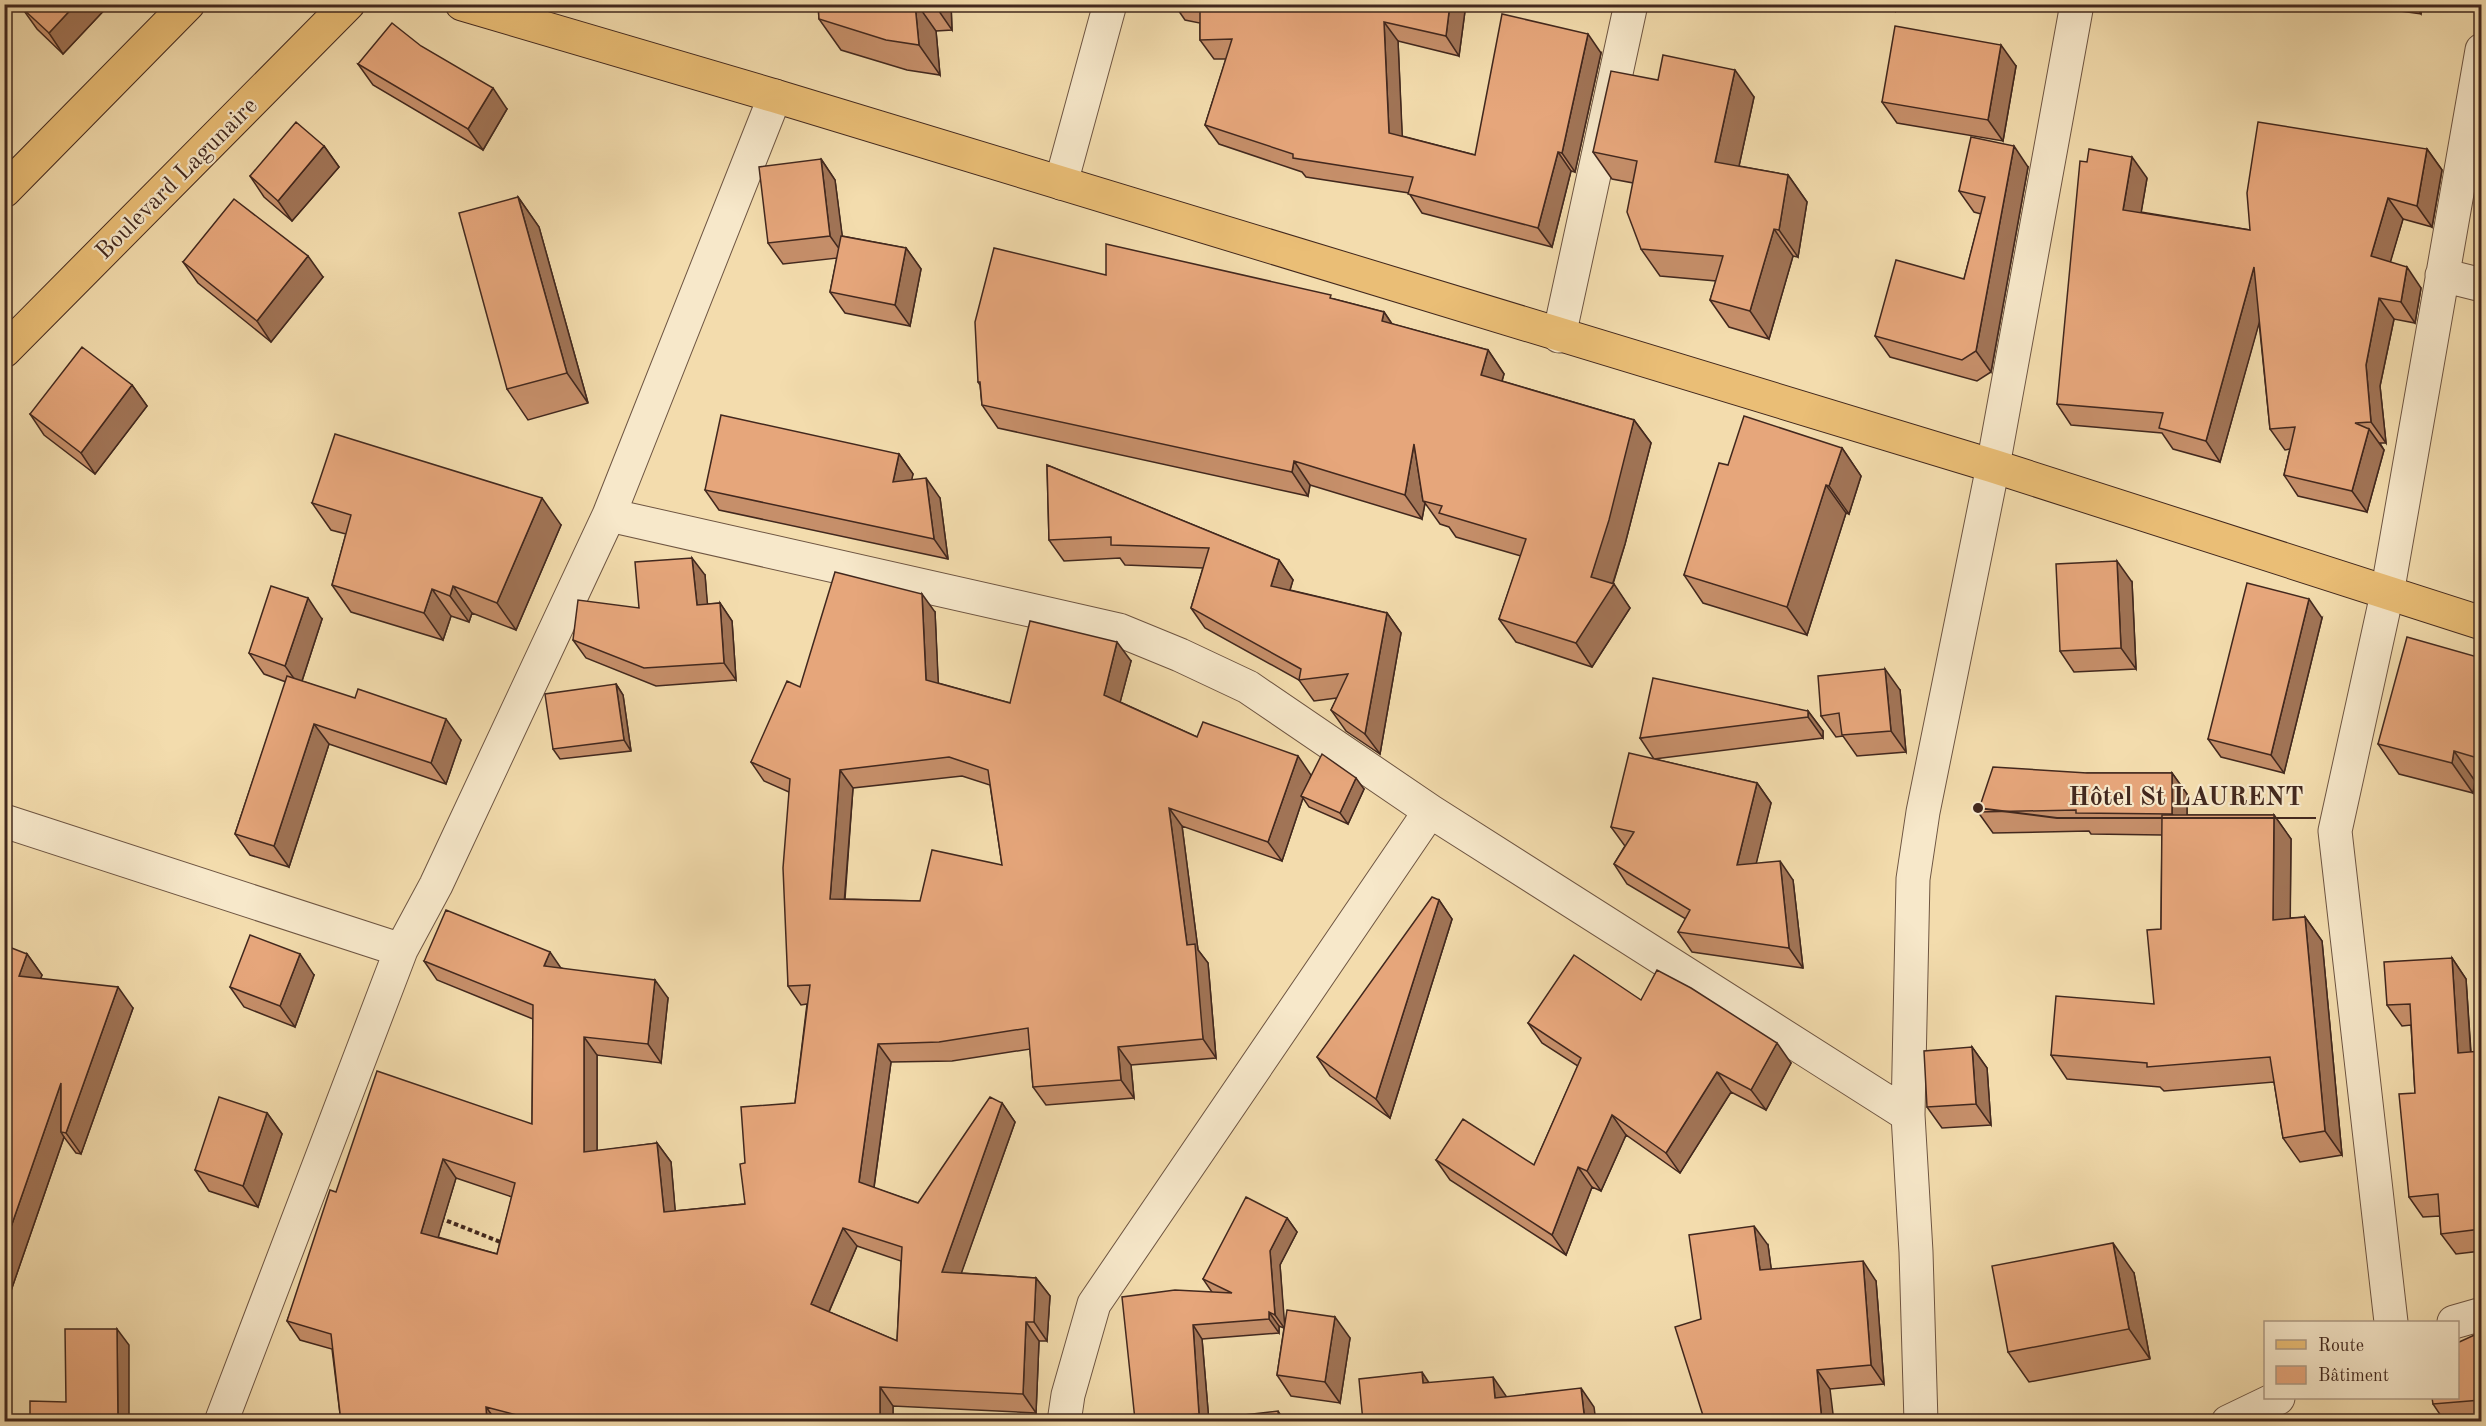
<svg xmlns="http://www.w3.org/2000/svg" width="2486" height="1426" font-family="'Old Standard TT',serif">
<style>
.lines{fill:none;stroke-linecap:round;stroke-linejoin:round}
.minor-casing{stroke:#6e5542;stroke-width:35}
.major-casing{stroke:#42281e;stroke-width:35}
.path{stroke:#42281e;stroke-width:4;stroke-dasharray:4.5 3;stroke-linecap:butt}
.minor{stroke:#f7e8ca;stroke-width:33}
.major{stroke:#eabe76;stroke-width:33}
.wall{fill:#c68f6a;stroke:#42281e;stroke-width:1.5;fill-rule:evenodd}
.shaded-wall{fill:#a17456;stroke:#42281e;stroke-width:1.5}
.building{fill:#e6a67b;stroke:#42281e;stroke-width:1.5;fill-rule:evenodd}
.labels{text-anchor:middle;stroke-width:4.5;stroke-linejoin:round;paint-order:stroke}
.street-label{font-size:24px;fill:#42281e;stroke:#f7e8ca}
.leader{fill:none;stroke:#42281e;stroke-width:2}
.callout-dot{fill:#42281e;stroke:#f7e8ca;stroke-width:2}
.callout-label{font-size:26px;text-anchor:middle;font-weight:bold;fill:#42281e;stroke:#f7e8ca;stroke-width:4.5;stroke-linejoin:round;paint-order:stroke}
</style>
<rect width="100%" height="100%" fill="#f3dcad"/>
<filter id="stains"><feTurbulence type="fractalNoise" baseFrequency=".00333" numOctaves="4"/><feColorMatrix values="0 0 0 0 .2 0 0 0 0 .09 0 0 0 0 .02 0 0 0 .5 -.17"/></filter>
<radialGradient id="worn" r=".72"><stop offset=".6" stop-color="#630" stop-opacity="0"/><stop offset="1" stop-color="#630" stop-opacity=".3"/></radialGradient>
<g class="lines">
<defs>
<path id="minor" d="M1061,183L1110,4
M2442,275L2482,285
M1559,336L1631,4
M609,515L1119,630L1180,655L1248,687L1430,811L1908,1115
M4,821L401,950
M2391,1322L2335,831L2387,594L2482,50
M2454,1322L2482,1314
M221,1422L401,950L436,885L609,515L775,96
M1064,1422L1068,1395L1094,1304L1430,811
M1921,1422L1916,1252L1908,1115L1913,879L1923,812L1993,466L2077,4
M2228,1422L2278,1398"/>
<path id="major" d="M462,4L775,96L1993,466L2482,623
M4,191L188,4
M4,351L348,4"/>
</defs>
<use href="#minor" class="minor-casing"/>
<use href="#major" class="major-casing"/>
<path class="path" d="M440,1218L503,1243"/>
<use href="#minor" class="minor"/>
<use href="#major" class="major"/>
</g>
<path class="wall" d="M25,4H110L63,54L37,29L22,8Z
M818,4H951L952,30L936,31L940,75L907,70L841,50L819,19Z
M1174,4H1461L1465,11L1459,56L1398,41L1402,136L1475,155L1601,53L1575,172L1571,171L1552,247L1422,213L1409,193L1306,177L1302,172L1219,144L1205,125L1226,59H1214L1200,40V23L1185,20Z
M1864,4H1896L1895,11Z
M2350,4H2422L2421,14Z
M358,64L507,109L483,150L373,85Z
M2016,66L2003,141L1897,123L1882,102Z
M1658,80L1754,97L1739,166L1788,175L1807,202L1798,257L1793,256L1769,339L1729,327L1710,300L1716,281L1660,276L1641,249L1633,183L1612,179L1593,152Z
M324,146L339,167L292,221L264,197L250,176Z
M2427,149L2442,170L2432,227L2403,219L2390,262L2421,288L2415,323L2394,319L2380,386L2386,443H2380L2384,450L2367,512L2298,496L2284,475L2290,449L2285,450L2270,429L2259,322L2220,462L2173,449L2162,433L2071,425L2057,404L2147,178L2141,212L2250,230Z
M821,159L835,180L842,236L906,248L921,269L910,326L845,313L830,292L837,258L783,264L768,243Z
M2481,161V190L2476,182Z
M2028,167L1991,372L1977,381L1890,357L1875,336L1964,279L1981,214L1974,212L1959,191Z
M518,197L539,227L588,403L528,420L507,389Z
M183,262L323,277L271,342L198,283Z
M1106,275L1334,299L1384,312L1392,324L1488,350L1504,374L1502,381L1634,420L1651,443L1625,544L1613,584L1630,608L1592,667L1516,642L1499,619L1521,556L1456,537L1449,527L1440,524L1425,503L1422,519L1310,485L1308,496L998,428L982,405L980,385L978,382Z
M132,385L147,406L95,474L44,435L30,414Z
M1842,448L1861,476L1849,514L1846,513L1807,635L1703,603L1684,575L1728,465Z
M899,454L913,474L911,480L940,498L948,559L719,510L705,490Z
M1047,465L1279,560L1293,580L1290,590L1387,613L1401,633L1380,754L1346,731L1331,710L1337,698L1314,701L1299,680L1205,628L1191,608L1203,568L1125,565L1120,558L1064,561L1049,540Z
M312,503L561,525L516,630L472,613L469,622L451,616L443,640L351,612L332,585L346,534L331,530Z
M705,575L707,604L720,603L732,621L736,680L656,686L586,658L573,640Z
M2132,582L2136,669L2074,672L2060,651Z
M935,612L938,683L1010,703L1131,661L1120,702L1197,737L1311,775L1310,779L1364,789L1348,824L1309,807L1303,798L1282,861L1182,826L1198,950L1208,963L1216,1058L1131,1065L1134,1098L1046,1105L1033,1087L1030,1049L952,1061L891,1062L874,1188L918,1203L1002,1103L1015,1122L961,1273L1036,1278L1050,1296L1047,1341H1039L1036,1413L893,1406V1422H341L332,1349L300,1340L287,1321L336,1192L532,1124L533,1019L437,980L424,961L561,968L668,998L661,1063L597,1055V1151L657,1143L671,1162L675,1211L745,1204V1163L795,1103L807,1004L801,1005L788,986L789,792L764,781L751,762L800,687ZM962,776L990,785L1002,865L920,901L845,899L853,788ZM456,1178L512,1197L497,1254L438,1237ZM857,1246L901,1261L897,1341L829,1312Z
M2322,618L2284,773L2221,757L2208,739Z
M322,619L302,681L461,740L446,784L329,744L289,867L250,855L235,834L286,682L264,674L249,653Z
M2481,658V783L2475,781L2473,793L2399,774L2378,744Z
M616,684L623,695L631,751L560,759L553,749Z
M1900,690L1906,752L1857,756L1843,736L1836,737L1821,716Z
M1808,711L1823,731V738L1654,759L1757,783L1771,803L1756,863L1793,880L1803,968L1692,952L1678,932L1686,919L1627,884L1614,864L1625,846L1611,827L1654,759L1640,738Z
M2087,773H2172L2187,794V815H2274L2291,839L2290,918L2305,917L2322,941L2342,1155L2300,1162L2283,1138L2274,1082L2164,1091L2160,1087L2067,1079L2051,1055L2154,1004L2161,929L2162,835L2091,834L2089,831L1993,833L1978,812Z
M1439,900L1452,919L1390,1118L1330,1076L1317,1057Z
M27,954L42,975L40,979L133,1008L81,1154L76,1153L64,1137L4,1311Z
M2452,958L2466,979L2471,1052L2481,1051V1251L2456,1254L2441,1234L2440,1216L2423,1217L2409,1197L2415,1093L2411,1025L2402,1026L2387,1005Z
M314,975L295,1027L244,1007L230,987Z
M1641,1000L1791,1063L1766,1110L1731,1092L1680,1173L1626,1135L1601,1191L1592,1187L1566,1255L1450,1180L1436,1160L1534,1165L1578,1066L1542,1043L1528,1023Z
M1972,1047L1987,1068L1991,1125L1942,1128L1927,1107Z
M267,1113L282,1134L258,1207L209,1191L195,1170Z
M1287,1218L1297,1232L1280,1265L1284,1324L1350,1338L1340,1403L1291,1396L1277,1375L1284,1328L1279,1326V1333L1202,1339L1209,1422H1136L1135,1420L1212,1292L1203,1279Z
M1768,1245L1771,1269L1876,1281L1884,1384L1830,1389L1701,1319Z
M2134,1273L2150,1359L2029,1382L2008,1352Z
M2481,1332V1422H2445L2433,1404Z"/>
<path class="shaded-wall" d="M76,4H110L63,54L49,33Z
M915,4H917L936,31L940,75L919,45Z
M934,4H951L952,30Z
M1450,4H1461L1465,11L1459,56L1446,36Z
M1890,4H1896L1895,11Z
M2414,4H2422L2421,14Z
M1384,22L1398,41L1403,152L1389,133Z
M1588,34L1601,53L1575,172L1562,153Z
M2001,45L2016,66L2003,141L1988,120Z
M1735,70L1754,97L1734,189L1715,162Z
M493,88L507,109L483,150L468,129Z
M324,146L339,167L292,221L278,201Z
M2014,146L2028,167L1991,372L1976,351Z
M2427,149L2442,170L2432,227L2417,206Z
M1558,152L1571,171L1552,247L1538,228Z
M2132,157L2147,178L2138,231L2123,210Z
M821,159L835,180L845,257L830,236Z
M1788,175L1807,202L1798,257L1779,230Z
M518,197L539,227L588,403L567,373Z
M2388,198L2403,219L2386,277L2371,256Z
M1774,229L1793,256L1769,339L1750,311Z
M906,248L921,269L910,326L895,305Z
M308,256L323,277L271,342L257,321Z
M2254,267L2269,288L2220,462L2206,441Z
M2407,267L2421,288L2415,323L2401,302Z
M2379,298L2394,319L2380,386L2386,443L2371,422L2366,365Z
M1384,312L1400,336L1382,321Z
M1488,350L1504,374L1497,398L1481,375Z
M132,385L147,406L95,474L81,453Z
M1634,420L1651,443L1625,544L1611,589L1614,584L1630,608L1592,667L1576,643L1591,577Z
M2369,429L2384,450L2367,512L2352,491Z
M1414,444L1423,501L1425,503L1422,519L1405,495Z
M1842,448L1861,476L1849,514L1829,486Z
M899,454L913,474L907,502L893,482Z
M1294,461L1310,485L1308,496L1292,472Z
M926,478L940,498L948,559L934,539Z
M1826,485L1846,513L1807,635L1787,607Z
M542,498L561,525L516,630L497,603Z
M692,558L705,575L709,622L697,605Z
M1279,560L1293,580L1285,606L1271,586Z
M2117,561L2132,582L2136,669L2121,648Z
M4,582L10,590L4,601Z
M453,586L472,613L469,622L450,596Z
M432,589L451,616L443,640L424,613Z
M922,594L935,612L939,698L926,680Z
M308,598L322,619L300,687L285,666Z
M2309,599L2322,618L2284,773L2271,755Z
M720,603L732,621L736,680L724,663Z
M1387,613L1401,633L1380,754L1365,734Z
M1117,642L1131,661L1117,714L1104,695Z
M1885,669L1900,690L1906,752L1891,731Z
M616,684L623,695L631,751L624,740Z
M1808,711L1823,731V738L1808,717Z
M446,719L461,740L446,784L431,763Z
M314,724L329,744L289,867L274,846Z
M2454,751L2475,781L2473,793L2452,763Z
M1298,756L1311,775L1304,797L1301,796L1303,798L1282,861L1268,842Z
M840,770L853,788L843,917L830,899Z
M2172,773L2187,794V835L2172,814Z
M1356,778L1364,789L1348,824L1340,813Z
M1757,783L1771,803L1751,885L1737,865Z
M1169,808L1182,826L1198,950L1208,963L1216,1058L1203,1039L1187,945Z
M2274,815L2291,839L2290,944L2273,920Z
M1780,861L1793,880L1803,968L1789,948Z
M1439,900L1452,919L1390,1118L1376,1099Z
M2305,917L2322,941L2342,1155L2325,1131Z
M550,952L563,971L544,966Z
M27,954L42,975L33,997L19,976Z
M300,954L314,975L295,1027L280,1006Z
M2452,958L2466,979L2472,1074L2458,1053Z
M655,980L668,998L661,1063L648,1044Z
M118,987L133,1008L81,1154L66,1133Z
M584,1037L597,1055V1171L584,1152Z
M1777,1043L1791,1063L1766,1110L1751,1090Z
M878,1044L891,1062L872,1201L859,1182Z
M1118,1047L1131,1065L1134,1098L1121,1080Z
M1972,1047L1987,1068L1991,1125L1976,1104Z
M1717,1072L1731,1092L1680,1173L1666,1153Z
M61,1083V1132L64,1137L4,1311V1247Z
M1002,1103L1015,1122L955,1291L942,1272Z
M267,1113L282,1134L258,1207L243,1186Z
M1612,1115L1626,1135L1601,1191L1587,1171Z
M657,1143L671,1162L677,1231L664,1212Z
M443,1159L456,1178L434,1251L421,1233Z
M1578,1167L1592,1187L1566,1255L1552,1235Z
M1287,1218L1297,1232L1280,1265L1285,1329L1275,1315L1270,1251Z
M1754,1226L1768,1245L1774,1289L1760,1270Z
M843,1228L857,1246L824,1323L811,1304Z
M2113,1243L2134,1273L2150,1359L2129,1329Z
M1863,1261L1876,1281L1884,1384L1871,1365Z
M1036,1278L1050,1296L1047,1341L1034,1322Z
M1269,1312L1279,1326V1333L1269,1319Z
M1335,1317L1350,1338L1340,1403L1325,1382Z
M1026,1322L1039,1341L1036,1413L1023,1394Z
M1193,1325L1202,1339L1209,1422H1205L1199,1414Z
M117,1329L129,1345V1422H118Z
M1817,1370L1830,1389L1834,1422H1822Z
M1422,1372L1435,1392L1423,1383Z
M1493,1377L1506,1396L1508,1417L1495,1398Z
M880,1387L893,1406V1422H880Z
M1581,1388L1594,1407L1596,1422H1585Z
M486,1407L497,1422H487Z
M1278,1411L1285,1422H1279Z"/>
<path class="building" d="M25,4H76L49,33L22,8Z
M818,4H915L919,45L886,40L819,19Z
M1191,4H1450L1446,36L1384,22L1389,133L1475,155L1502,14L1588,34L1562,153L1558,152L1538,228L1408,194L1413,177L1293,158V154L1205,125L1232,39L1200,40V6Z
M392,23L421,46L493,88L468,129L358,64Z
M1895,26L2001,45L1988,120L1882,102Z
M1663,55L1735,70L1715,162L1788,175L1779,230L1774,229L1750,311L1710,300L1723,256L1641,249L1627,212L1637,161L1593,152L1611,71L1658,80Z
M296,122L324,146L278,201L250,176Z
M2258,122L2427,149L2417,206L2388,198L2371,256L2407,267L2401,302L2379,298L2366,365L2371,422L2355,423L2369,429L2352,491L2284,475L2295,427L2270,429L2254,267L2206,441L2159,428L2163,413L2057,404L2080,161L2087,162L2089,149L2132,157L2123,210L2250,230L2247,193Z
M1971,137L2014,146L1976,351L1962,360L1875,336L1896,260L1964,279L1985,197L1959,191Z
M821,159L830,236L768,243L759,167Z
M2481,161V183L2476,182Z
M518,197L567,373L507,389L459,213Z
M234,199L308,256L257,321L183,262Z
M841,236L906,248L895,305L830,292Z
M1106,244L1331,295L1330,298L1384,312L1382,321L1488,350L1481,375L1634,420L1609,520L1591,577L1614,584L1576,643L1499,619L1526,539L1439,513L1442,506L1423,501L1414,444L1405,495L1294,461L1292,472L982,405L980,382H978L975,322L994,248L1106,275Z
M82,347L132,385L81,453L30,414Z
M721,415L899,454L893,482L926,478L934,539L705,490Z
M1744,416L1842,448L1829,486L1826,485L1787,607L1684,575L1719,463L1728,465Z
M335,434L542,498L497,603L453,586L450,596L432,589L424,613L332,585L351,515L312,503Z
M1047,465L1279,560L1271,586L1387,613L1365,734L1331,710L1348,674L1299,680L1301,669L1191,608L1209,548L1111,545V537L1049,540Z
M692,558L697,605L720,603L724,663L644,668L573,640L578,600L639,608L635,562Z
M2117,561L2121,648L2060,651L2056,564Z
M835,572L922,594L926,680L1010,703L1030,621L1117,642L1104,695L1197,737L1203,722L1298,756L1268,842L1169,808L1187,945L1195,944L1203,1039L1118,1047L1121,1080L1033,1087L1028,1028L939,1042L878,1044L859,1182L918,1203L990,1097L1002,1103L942,1272L1036,1278L1034,1322H1026L1023,1394L880,1387V1422H544L486,1407L487,1422H341L331,1334L287,1321L330,1190L336,1192L377,1071L532,1124L533,1005L424,961L446,910L550,952L544,966L655,980L648,1044L584,1037V1152L657,1143L664,1212L745,1204L740,1164L745,1163L741,1107L795,1103L810,985L788,986L783,868L790,779L751,762L787,681L800,687ZM949,757L988,770L1002,865L932,850L920,901L830,899L840,770ZM443,1159L515,1183L497,1254L421,1233ZM843,1228L902,1247L897,1341L811,1304Z
M2247,583L2309,599L2271,755L2208,739Z
M271,586L308,598L285,666L249,653Z
M2407,637L2481,658V759L2454,751L2452,763L2378,744Z
M1885,669L1891,731L1842,735L1839,713L1821,716L1818,676Z
M287,676L355,698L358,689L446,719L431,763L314,724L274,846L235,834Z
M1653,678L1808,711V717L1640,738Z
M616,684L624,740L553,749L545,694Z
M1629,753L1757,783L1737,865L1780,861L1789,948L1678,932L1690,910L1614,864L1634,832L1611,827Z
M1322,754L1356,778L1340,813L1301,796Z
M1993,767L2087,773H2172V814L2076,813V810L1978,812Z
M2162,815H2274L2273,920L2305,917L2325,1131L2283,1138L2270,1057L2147,1067V1063L2051,1055L2056,996L2154,1004L2147,930L2161,929Z
M1432,897L1439,900L1376,1099L1317,1057Z
M250,935L300,954L280,1006L230,987Z
M4,945L27,954L19,976L118,987L66,1133L61,1132V1083L4,1247Z
M1574,955L1641,1000L1657,970L1691,988L1777,1043L1751,1090L1717,1072L1666,1153L1612,1115L1587,1171L1578,1167L1552,1235L1436,1160L1463,1119L1534,1165L1581,1058L1528,1023Z
M2452,958L2458,1053L2481,1051V1229L2441,1234L2438,1194L2409,1197L2399,1094L2415,1093L2410,1004L2387,1005L2384,962Z
M1972,1047L1976,1104L1927,1107L1924,1051Z
M219,1097L267,1113L243,1186L195,1170Z
M1246,1197L1287,1218L1270,1251L1275,1315L1269,1312V1319L1193,1325L1199,1414L1135,1420L1122,1297L1175,1290L1232,1293L1203,1279Z
M1754,1226L1760,1270L1863,1261L1871,1365L1817,1370L1822,1422H1705L1675,1327L1701,1319L1689,1235Z
M2113,1243L2129,1329L2008,1352L1992,1266Z
M1287,1310L1335,1317L1325,1382L1277,1375Z
M65,1329H117L118,1422H30V1401L66,1402Z
M2481,1332V1400L2433,1404L2432,1398H2457V1343Z
M1422,1372L1423,1383L1493,1377L1495,1398L1581,1388L1585,1422H1363L1359,1379Z
M1278,1411L1279,1422H1227V1417Z"/>
<g class="labels">
<g class="street-label">
<text transform="translate(176 178) rotate(-45)" y="8">Boulevard Lagunaire</text>
</g>
</g>
<path class="leader" d="M1978 808L2057 818H2316"/>
<circle class="callout-dot" cx="1978" cy="808" r="6"/>
<g class="callout-label">
<text x="2186" y="805">Hôtel St LAURENT</text>
</g>
<rect width="2486" height="1426" fill="none" stroke="#f3dcad" stroke-width="24"/>
<rect x="6" y="6" width="2474" height="1414" fill="none" stroke="#42281e" stroke-width="3"/>
<rect x="12" y="12" width="2462" height="1402" fill="none" stroke="#42281e" stroke-width="1.5"/>
<rect x="2264" y="1321" width="195" height="78" fill="#f7e8ca" stroke="#af9b85" stroke-width="1.5"/>
<rect x="2276" y="1340" width="30" height="9" fill="#eabe76" stroke="#af9b85" stroke-width="1.5"/>
<text x="2318" y="1351" font-size="18" fill="#42281e">Route</text>
<rect x="2276" y="1366" width="30" height="18" fill="#e6a67b" stroke="#af9b85" stroke-width="1.5"/>
<text x="2318" y="1381" font-size="18" fill="#42281e">Bâtiment</text>
<rect width="100%" height="100%" filter="url(#stains)"/>
<rect width="100%" height="100%" fill="url(#worn)"/>
</svg>
